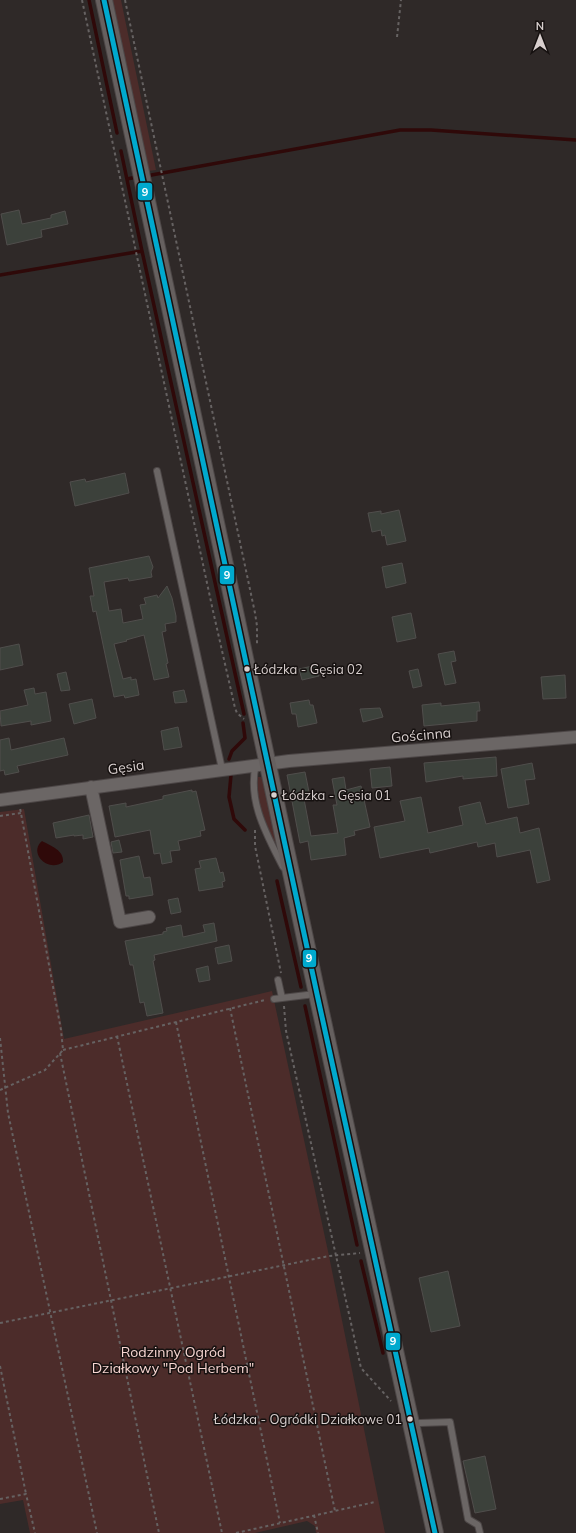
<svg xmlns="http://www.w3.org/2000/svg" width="576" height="1533" font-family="Mulish,sans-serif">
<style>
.green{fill:#4c2c2a}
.water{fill:#2f0909}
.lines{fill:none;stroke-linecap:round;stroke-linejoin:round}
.stream{stroke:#2f0909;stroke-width:3.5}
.building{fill:#3c413b;stroke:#504e4c}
.service-casing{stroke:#4d4747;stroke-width:8}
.minor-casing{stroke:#4d4747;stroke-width:14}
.secondary-casing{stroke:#4d4747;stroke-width:18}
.path{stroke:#666262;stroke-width:2;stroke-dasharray:3 3;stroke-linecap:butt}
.service{stroke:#6b6665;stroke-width:6}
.minor{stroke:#6b6665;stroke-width:12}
.secondary{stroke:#66605f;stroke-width:16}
.bus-1-casing{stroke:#161110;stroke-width:8}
.bus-1{stroke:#00a9ce;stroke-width:5}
.bus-dot{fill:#d8cfce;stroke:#161110;stroke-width:1.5}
.labels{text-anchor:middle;stroke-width:3;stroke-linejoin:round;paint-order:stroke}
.bus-label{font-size:13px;fill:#d8cfce;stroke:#161110;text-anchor:start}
.street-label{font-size:14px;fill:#d8cfce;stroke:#161110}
.park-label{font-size:14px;fill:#f7d5d1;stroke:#161110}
.line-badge{stroke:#161110;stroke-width:1.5}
.badge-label{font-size:11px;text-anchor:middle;font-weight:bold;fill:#fff}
</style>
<rect width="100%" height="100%" fill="#2f2928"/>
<path class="green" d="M111,0H121L156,170L148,171Z
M257,777H261L264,780L277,844L274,841C267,826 252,792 257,777Z
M24,809L64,1039L272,991L329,1256L385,1533H316L315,1526L307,1521L255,1533H30L23,1500L0,1504V812Z"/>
<path class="water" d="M42,841C51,846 64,850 63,862C48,873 28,853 42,841Z"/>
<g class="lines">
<path class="stream" d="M89,0L117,133
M146,176L400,130H431L576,140
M127,179L137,177
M142,251L244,714
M0,275L142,251L121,151
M229,759L232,751L245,738L243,723
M231,775L229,797L234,819L245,830
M277,881L301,987
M305,1006L357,1245
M361,1261L383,1353"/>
</g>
<path class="building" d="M19,210L22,224L51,218V215L65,211L68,224L41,230L42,237L7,245L1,214Z
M125,473L129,493L75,506L70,482L85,479L86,482Z
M399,510L406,541L387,545L385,535L382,536L381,530L372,532L368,513L381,511V514Z
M149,556L153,567L151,572L152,577L129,581L128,578L104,582L109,611L121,609L123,623L143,619L140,605L146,604L144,598L157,595L158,598L167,586L172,598L176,616V622L165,624L166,631L162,632L168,663L166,664L169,677L154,680L144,635L126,640L127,641L114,644L123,679L131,677V680L136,679L139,695L125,698L124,695L114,697L96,611L93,612L90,596H94L89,568Z
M402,563L406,583L386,588L382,567Z
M411,613L416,638L397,642L392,617Z
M19,644L23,665L0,670V648Z
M454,651L456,661L451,662L456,683L445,685L438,654Z
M317,665L319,676L302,680L299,669Z
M418,669L422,686L413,688L409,671Z
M66,672L70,690L61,691L57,674Z
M565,675L566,698L543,699L541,677Z
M34,688L35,694L46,692L51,721L31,725V721L1,726L0,711L28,705L24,690Z
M184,690L187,702L175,703L173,692Z
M92,699L96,718L74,724L69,704Z
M309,700L310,705H313L317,723L298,727L296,714H292L290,703Z
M479,702L480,711H477V721L424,726L422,705L441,703V706Z
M380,708L383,717L363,722L360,709Z
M178,727L182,747L164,750L161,731Z
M9,738L11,750L64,738L68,755L17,766L19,772L5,775L4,770L0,771V740Z
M496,757L497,776L463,779V776L426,782L424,763Z
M532,763L535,779L525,780L529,804L508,808L501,769Z
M390,767L392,786L372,788L370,769Z
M305,772L310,797L304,799L311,836L338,833L333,805H337L332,779L344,777L346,790L361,786L370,827L354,831L355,835L344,838L346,855L311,860L308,841L300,843L287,775Z
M192,790V792L196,791L205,830L200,831L201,836L178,841L180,850L170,851L172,862L162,864L160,853L154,854L150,830L115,837L109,806L126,803V807L163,799V796Z
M421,797L428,833L463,825L459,807L480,802L486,824L517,817L520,833L539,828L550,880L537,883L530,850L497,857L495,843L478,847L477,842L430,853L429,848L380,858L374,827L405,821L400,801Z
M89,815L93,837L83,839V835L74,836V835L56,838L53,823Z
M119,840L122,852L113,853L111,842Z
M139,856L144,878L150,877L153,895L129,899V896H126L120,860Z
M216,858L220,873L223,872L225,881L222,882L223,887L199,891L195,869L201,868L199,861Z
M178,898L181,912L171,914L168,900Z
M214,923L217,941L154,955L155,960L153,961L163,1013L147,1016L144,1002L140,1003L133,965H130L125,941L163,934V932L167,931L166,928L181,925L183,937L205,932L203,925Z
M229,945L232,961L218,964L215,948Z
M208,966L210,980L199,982L196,969Z
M448,1271L460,1326L431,1332L419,1278Z
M485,1456L496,1509L475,1513L463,1461Z"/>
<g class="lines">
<defs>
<path id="service" d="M157,471L222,769
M256,764C247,801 267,835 283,867
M278,980L282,998
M274,999L315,994
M413,1425L420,1423L450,1422L468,1519L478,1525L480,1533"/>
<path id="minor" d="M91,787L120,922L149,917
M0,800L289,761L576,737"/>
<path id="secondary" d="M104,0L317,994L435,1533"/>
</defs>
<use href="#service" class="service-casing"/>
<use href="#minor" class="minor-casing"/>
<use href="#secondary" class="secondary-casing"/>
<path class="path" d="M82,0L213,611L235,708L237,713L244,719
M125,0L255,613L257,626V646
M397,37L401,0
M0,816L21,813
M255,830V846L281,973
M284,1006L286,1031L361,1368L391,1401
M230,1008L335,1511
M176,1022L280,1523
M117,1036L222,1533
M0,1038L8,1113L97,1533
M63,1050L265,1000
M60,1053L159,1533
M0,1090L45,1070L63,1050L61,1030L20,808
M0,1323L329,1256L360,1253
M0,1366L26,1494
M0,1499L26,1494L35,1533
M314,1515L318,1533
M236,1533L375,1502"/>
<use href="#service" class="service"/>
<use href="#minor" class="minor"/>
<use href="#secondary" class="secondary"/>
<defs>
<path id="bus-1" d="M104,0L317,994L435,1533"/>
</defs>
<use href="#bus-1" class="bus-1-casing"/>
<use href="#bus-1" class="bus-1"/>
</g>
<g class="bus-dot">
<circle cx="247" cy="669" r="3.5"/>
<circle cx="274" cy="795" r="3.5"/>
<circle cx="410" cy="1419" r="3.5"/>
</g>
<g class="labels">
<g class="bus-label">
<text x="254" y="674">Łódzka - Gęsia 02</text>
<text x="282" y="800">Łódzka - Gęsia 01</text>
<text x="402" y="1424" text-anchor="end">Łódzka - Ogródki Działkowe 01</text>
</g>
<g class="street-label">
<text transform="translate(421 735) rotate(-5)" y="5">Gościnna</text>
<text transform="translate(126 767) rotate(-8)" y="5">Gęsia</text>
</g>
<g class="park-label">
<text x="173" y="1357">Rodzinny Ogród<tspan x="173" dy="16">Działkowy "Pod Herbem"</tspan></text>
</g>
</g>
<g class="line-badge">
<rect x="137" y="182" width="16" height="19" rx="4" fill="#00a9ce"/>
<rect x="219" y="565" width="16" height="20" rx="4" fill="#00a9ce"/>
<rect x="302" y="949" width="15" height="19" rx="4" fill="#00a9ce"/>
<rect x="385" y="1332" width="16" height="19" rx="4" fill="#00a9ce"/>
</g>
<g class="badge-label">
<text x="145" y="196">9</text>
<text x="227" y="579">9</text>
<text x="309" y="962">9</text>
<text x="393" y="1345">9</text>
</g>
<g transform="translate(540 36)" stroke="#161110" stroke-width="3" paint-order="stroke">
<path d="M0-3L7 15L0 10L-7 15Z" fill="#d8cfce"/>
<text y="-6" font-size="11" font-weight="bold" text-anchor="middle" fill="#d8cfce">N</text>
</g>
</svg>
